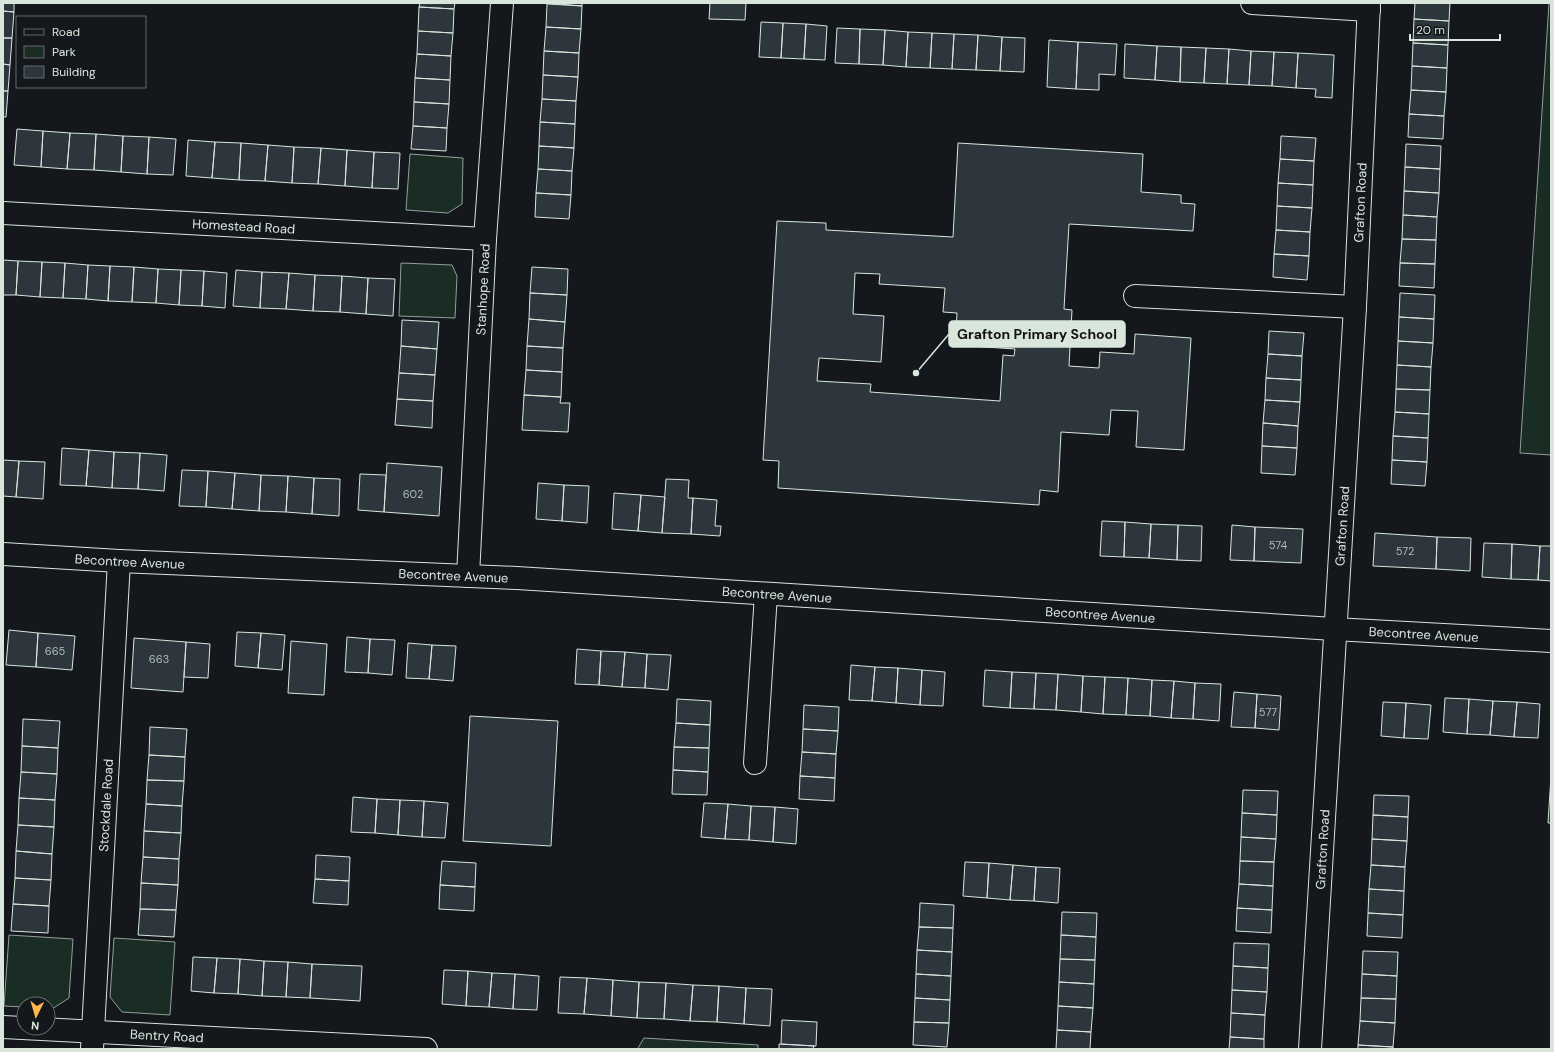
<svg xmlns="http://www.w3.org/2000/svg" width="1554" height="1052" font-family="'DM Sans',sans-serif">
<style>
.green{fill:#1a2d24;stroke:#939e99}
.building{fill:#2c363c;stroke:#d8e6dc;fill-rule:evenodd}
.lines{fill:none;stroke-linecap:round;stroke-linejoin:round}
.street-casing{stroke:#d8e6dc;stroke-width:24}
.street{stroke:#14181c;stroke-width:22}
.labels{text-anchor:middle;stroke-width:3;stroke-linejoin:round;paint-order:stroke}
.number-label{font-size:11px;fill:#adbab4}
.street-label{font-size:13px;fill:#d8e6dc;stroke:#14181c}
.leader{fill:none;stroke:#d8e6dc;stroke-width:1.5}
.callout-dot{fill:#d8e6dc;stroke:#14181c;stroke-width:1.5}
.callout{fill:#d8e6dc;stroke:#d8e6dc;stroke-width:1.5}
.callout-label{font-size:14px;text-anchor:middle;font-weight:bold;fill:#111}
</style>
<rect width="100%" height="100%" fill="#14181c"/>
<path class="green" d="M1549,3H1551V455L1520,453Z
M410,154L463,158L462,204L448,213L406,210Z
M401,263L452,265L457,276L455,318L399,316Z
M9,935L73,939L69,998L52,1009H48V1004H24V1007L4,1006Z
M114,938L175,942L170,1015L122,1012L110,997Z
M644,1038L758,1045V1049H640L638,1048Z"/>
<path class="building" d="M3,3H14V12L3,11Z
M420,3H455L454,9L419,7Z
M547,3H582V6Z
M710,3H746L745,20L709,19Z
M1415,3H1450L1449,21L1414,19Z
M547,4L582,6L581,29L546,27Z
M419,7L454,9L453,33L418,31Z
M3,11L14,12L12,38H3Z
M1414,19L1449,21L1448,45L1413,43Z
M761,22L783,23L781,58L759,57Z
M783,23L806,24L804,59L781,58Z
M806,24L827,26L825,60L804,59Z
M546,27L581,29L579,53L544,51Z
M837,28L860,29L859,64L835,63Z
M860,29L885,30L883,65L859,64Z
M885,30L908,32L906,67L883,65Z
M418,31L453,33L451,56L417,54Z
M908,32L932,33L930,68L906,67Z
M932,33L954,34L952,69L930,68Z
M954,34L978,35L976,70L952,69Z
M978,35L1002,37L1000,71L976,70Z
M1002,37L1025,38L1024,72L1000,71Z
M3,38H12L10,65L3,64Z
M1049,40L1078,42L1076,89L1047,87Z
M1078,42L1117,44L1115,75L1099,74V90L1076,89Z
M1413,43L1448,45L1447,68L1412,66Z
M1125,44L1157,46L1155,80L1124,78Z
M1157,46L1181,47L1180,82L1155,80Z
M1181,47L1206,48L1204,83L1180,82Z
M1206,48L1229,49L1227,84L1204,83Z
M1229,49L1251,51L1249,85L1227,84Z
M544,51L579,53L578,77L543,75Z
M1251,51L1274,52L1272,86L1249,85Z
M1274,52L1298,53L1296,88L1272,86Z
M1298,53L1334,55L1332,98L1315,97L1316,89L1296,88Z
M417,54L451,56L450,80L415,78Z
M3,64L10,65L8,91H3Z
M1412,66L1447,68L1446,92L1411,90Z
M543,75L578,77L576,101L542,99Z
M415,78L450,80L449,104L414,102Z
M1411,90L1446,92L1444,116L1409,114Z
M3,91H8L6,117H3Z
M542,99L576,101L575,124L540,122Z
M414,102L449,104L447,128L413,126Z
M1409,114L1444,116L1443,139L1408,137Z
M540,122L575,124L574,148L539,146Z
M413,126L447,128L446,151L411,149Z
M17,129L43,131L41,167L14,165Z
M43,131L70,133L67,169L41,167Z
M70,133L96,134L94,170L67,169Z
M96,134L123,136L121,172L94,170Z
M123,136L149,137L147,174L121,172Z
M1281,136L1316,138L1314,161L1280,159Z
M149,137L176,139L173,175L147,174Z
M188,140L215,142L212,178L186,176Z
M215,142L241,143L239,180L212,178Z
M241,143L268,145L265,181L239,180Z
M958,143L1143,154L1141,192L1181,195V203L1195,204L1193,231L1069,224L1064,309L1072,310L1069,366L1099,368L1100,352L1134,354L1135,334L1191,338L1184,450L1136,447L1138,411L1111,410L1109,435L1061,432L1058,492L1040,490L1039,505L778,488L779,461L763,460L777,221L826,223V230L953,237ZM855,273L880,274L879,284L945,288L943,312L957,313L955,345L1015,349L1014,356L1003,355L1000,401L870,392L871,384L817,381L819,358L881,362L884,316L853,314Z
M1406,144L1441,146L1440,169L1405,167Z
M268,145L294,147L292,183L265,181Z
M539,146L574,148L572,171L538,169Z
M294,147L321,148L318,184L292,183Z
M321,148L347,150L345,186L318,184Z
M347,150L374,152L372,188L345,186Z
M374,152L400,153L398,189L372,188Z
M1280,159L1314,161L1313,185L1278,183Z
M1405,167L1440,169L1439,193L1404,191Z
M538,169L572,171L571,195L536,193Z
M1278,183L1313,185L1312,208L1277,206Z
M1404,191L1439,193L1437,217L1403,215Z
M536,193L571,195L569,219L535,217Z
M1277,206L1312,208L1310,232L1276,230Z
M1403,215L1437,217L1436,240L1402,239Z
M1276,230L1310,232L1309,256L1274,254Z
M1402,239L1436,240L1435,264L1400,263Z
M1274,254L1309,256L1307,280L1273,277Z
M3,260L18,261L16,295H3Z
M18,261L42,262L40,297L16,295Z
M42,262L65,263L63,298L40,297Z
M65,263L88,265L86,299L63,298Z
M1400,263L1435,264L1434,288L1399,286Z
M88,265L110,266L108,301L86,299Z
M110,266L134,267L132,302L108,301Z
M134,267L158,269L156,303L132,302Z
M532,267L568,269L567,295L530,293Z
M158,269L181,270L179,305L156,303Z
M181,270L204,271L202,306L179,305Z
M236,270L262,272L260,308L233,306Z
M204,271L227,273L225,308L202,306Z
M262,272L289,273L286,309L260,308Z
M289,273L315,275L313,311L286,309Z
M315,275L342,276L340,312L313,311Z
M342,276L368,278L366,314L340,312Z
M368,278L395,279L393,316L366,314Z
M530,293L567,295L565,322L529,319Z
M1400,293L1435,295L1434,319L1399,317Z
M1399,317L1434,319L1433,343L1398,341Z
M529,319L565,322L563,348L527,346Z
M402,320L439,322L437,349L401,346Z
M1269,331L1304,333L1302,356L1268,354Z
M1398,341L1433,343L1431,367L1397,365Z
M401,346L437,349L435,375L399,373Z
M527,346L563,348L562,372L526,370Z
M1268,354L1302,356L1301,380L1266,378Z
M1397,365L1431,367L1430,390L1396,389Z
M526,370L562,372L561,397L524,395Z
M399,373L435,375L433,401L397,399Z
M1266,378L1301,380L1300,402L1265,400Z
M1396,389L1430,390L1429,414L1395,412Z
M524,395L561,397L560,403H570L568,432L522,430Z
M397,399L433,401L432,428L395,425Z
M1265,400L1300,402L1298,426L1263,423Z
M1395,412L1429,414L1428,438L1393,436Z
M1263,423L1298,426L1297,448L1262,446Z
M1393,436L1428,438L1427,462L1392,460Z
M1262,446L1297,448L1295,475L1261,473Z
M62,448L89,450L86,486L60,485Z
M89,450L114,452L112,488L86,486Z
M114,452L140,453L138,489L112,488Z
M140,453L167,455L164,491L138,489Z
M3,460L19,461L16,497L3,496Z
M1392,460L1427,462L1425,486L1391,484Z
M19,461L45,462L43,499L16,497Z
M387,463L442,467L439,516L384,512Z
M182,470L208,471L206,507L179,506Z
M208,471L235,473L232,509L206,507Z
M235,473L261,475L259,511L232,509Z
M360,474L386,475L384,512L358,510Z
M261,475L288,476L286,512L259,511Z
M288,476L314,478L312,514L286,512Z
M314,478L340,479L339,516L312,514Z
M666,479L689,480L688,498H693L691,534L662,533Z
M538,483L564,485L562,521L536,519Z
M564,485L589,486L587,523L562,521Z
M614,493L641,495L638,531L612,529Z
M641,495L665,497L662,533L638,531Z
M693,498L717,500L715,526H721L720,536L691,534Z
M1102,521L1125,522L1124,557L1100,556Z
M1125,522L1151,524L1149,558L1124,557Z
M1151,524L1178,525L1177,560L1149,558Z
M1178,525L1202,526L1201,561L1177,560Z
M1232,525L1255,527L1254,561L1230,560Z
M1255,527L1303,529L1301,563L1254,561Z
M1375,533L1437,537L1436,569L1373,566Z
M1437,537L1471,538L1470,571L1436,569Z
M1484,543L1512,544L1511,579L1482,577Z
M1512,544L1540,546L1538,580L1511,579Z
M1540,546H1551V581L1538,580Z
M9,630L38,633L36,667L6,665Z
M237,632L261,633L258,668L235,666Z
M38,633L75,636L72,670L36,667Z
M261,633L285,635L282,670L258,668Z
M347,637L370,639L368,673L345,672Z
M134,638L186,642L183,692L131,688Z
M370,639L395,640L392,675L368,673Z
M291,641L327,644L324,695L288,693Z
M186,642L210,644L208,678L184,677Z
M408,643L432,645L429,679L406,678Z
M432,645L456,646L453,681L429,679Z
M577,649L601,651L599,685L575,684Z
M601,651L625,652L622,687L599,685Z
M625,652L647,654L645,688L622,687Z
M647,654L671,655L668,690L645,688Z
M851,665L875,667L872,701L849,700Z
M875,667L898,668L896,703L872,701Z
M898,668L922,670L920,705L896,703Z
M922,670L945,672L943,706L920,705Z
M985,670L1012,672L1010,708L983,706Z
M1012,672L1036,673L1034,709L1010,708Z
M1036,673L1058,674L1056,710L1034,709Z
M1058,674L1083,676L1081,712L1056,710Z
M1083,676L1105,677L1103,714L1081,712Z
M1105,677L1128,678L1126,715L1103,714Z
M1128,678L1152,680L1150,716L1126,715Z
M1152,680L1174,681L1171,718L1150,716Z
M1174,681L1195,683L1193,719L1171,718Z
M1195,683L1221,684L1219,721L1193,719Z
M1234,692L1257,694L1255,728L1231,727Z
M1257,694L1281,696L1279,730L1255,728Z
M1445,698L1469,699L1467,734L1443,732Z
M677,699L711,701L710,725L676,723Z
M1469,699L1493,701L1490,735L1467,734Z
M1493,701L1517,702L1514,737L1490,735Z
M1383,702L1406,703L1404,738L1381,736Z
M1517,702L1540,704L1538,738L1514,737Z
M1406,703L1431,705L1428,739L1404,738Z
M804,705L839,707L838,731L803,729Z
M470,716L558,721L551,846L463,841Z
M23,719L60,721L58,748L22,746Z
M676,723L710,725L709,748L674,747Z
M150,727L187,729L185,757L149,755Z
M803,729L838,731L836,754L802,752Z
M22,746L58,748L57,774L21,772Z
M674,747L709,748L708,772L673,770Z
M802,752L836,754L835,778L800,776Z
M149,755L185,757L184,781L147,780Z
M673,770L708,772L707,795L672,794Z
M21,772L57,774L55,800L19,798Z
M800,776L835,778L834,801L799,799Z
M1551,776V823H1548Z
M147,780L184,781L182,806L146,804Z
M1243,790L1278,791L1277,815L1242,813Z
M1374,795L1409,796L1408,817L1373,815Z
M353,797L377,799L375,833L351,832Z
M19,798L55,800L54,827L18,825Z
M377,799L400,800L398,835L375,833Z
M400,800L424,801L422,837L398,835Z
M424,801L448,803L445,838L422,837Z
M704,803L728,804L725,839L701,837Z
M146,804L182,806L181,833L144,831Z
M728,804L751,806L749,840L725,839Z
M751,806L775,807L773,842L749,840Z
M775,807L798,809L796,844L773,842Z
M1242,813L1277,815L1276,839L1241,837Z
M1373,815L1408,817L1407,841L1372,839Z
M18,825L54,827L52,854L16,851Z
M144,831L181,833L179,859L143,857Z
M1241,837L1276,839L1274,862L1240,861Z
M1372,839L1407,841L1405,867L1371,865Z
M16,851L52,854L51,880L15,878Z
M316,855L350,857L349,881L315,879Z
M143,857L179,859L178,885L141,883Z
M442,861L476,863L475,887L440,885Z
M1240,861L1274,862L1273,886L1239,884Z
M965,862L989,863L987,898L963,896Z
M989,863L1013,865L1010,900L987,898Z
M1013,865L1036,867L1034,901L1010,900Z
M1371,865L1405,867L1404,891L1369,889Z
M1036,867L1060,868L1058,903L1034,901Z
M15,878L51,880L49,906L13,904Z
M315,879L349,881L348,905L313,903Z
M141,883L178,885L176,910L140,909Z
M1239,884L1273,886L1272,910L1237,908Z
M440,885L475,887L474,911L439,909Z
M1369,889L1404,891L1403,915L1368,913Z
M920,903L954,905L953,928L919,927Z
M13,904L49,906L48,933L11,931Z
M1237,908L1272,910L1271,933L1236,931Z
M140,909L176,910L174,937L138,935Z
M1062,912L1097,913L1096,937L1061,935Z
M1368,913L1403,915L1402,938L1367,936Z
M919,927L953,928L952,952L917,950Z
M1061,935L1096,937L1095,960L1060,959Z
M1234,943L1269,944L1268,968L1233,966Z
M917,950L952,952L951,976L916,974Z
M1363,951L1398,952L1397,976L1362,974Z
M193,957L217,958L214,993L191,991Z
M217,958L240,959L238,994L214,993Z
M240,959L264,961L262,996L238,994Z
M1060,959L1095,960L1094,984L1059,982Z
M264,961L288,962L286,997L262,996Z
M288,962L312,964L310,998L286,997Z
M312,964L362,966L360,1001L310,998Z
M1233,966L1268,968L1267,992L1232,990Z
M444,970L468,971L466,1006L442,1004Z
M468,971L492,973L489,1007L466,1006Z
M492,973L515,974L513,1009L489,1007Z
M515,974L539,976L537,1010L513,1009Z
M916,974L951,976L950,1000L915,998Z
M1362,974L1397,976L1396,999L1361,998Z
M560,977L587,978L584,1014L558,1013Z
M587,978L613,980L611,1016L584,1014Z
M613,980L639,982L637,1018L611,1016Z
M639,982L666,983L664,1019L637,1018Z
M1059,982L1094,984L1093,1008L1058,1006Z
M666,983L693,985L690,1021L664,1019Z
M693,985L719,986L717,1022L690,1021Z
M719,986L746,988L744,1024L717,1022Z
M746,988L772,989L770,1026L744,1024Z
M1232,990L1267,992L1265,1015L1231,1013Z
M915,998L950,1000L949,1023L914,1022Z
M1361,998L1396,999L1395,1023L1360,1021Z
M1058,1006L1093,1008L1091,1032L1057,1030Z
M1231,1013L1265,1015L1264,1039L1230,1037Z
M782,1020L817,1022L816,1046L781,1044Z
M1360,1021L1395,1023L1393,1047L1358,1045Z
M914,1022L949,1023L947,1047L913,1045Z
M1057,1030L1091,1032L1090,1049H1056Z
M1230,1037L1264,1039V1049H1229Z
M779,1044L814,1046L813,1049H779Z
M1358,1045L1393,1047V1049H1358Z"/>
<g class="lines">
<defs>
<g id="street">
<path d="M1252,3L1369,10"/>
<path id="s1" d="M3,213L485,239"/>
<path d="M1135,296L1355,307"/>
<path id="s2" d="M3,554L119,561L517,578L1334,629L1551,641"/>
<path id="s3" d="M468,576L485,239L502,3"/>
<path d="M755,763L766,594"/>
<path id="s4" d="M3,1027L426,1049"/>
<path id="s5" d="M92,1049L119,561"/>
<path id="s6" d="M1310,1049L1355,307L1369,3"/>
</g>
</defs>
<use href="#street" class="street-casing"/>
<use href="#street" class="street"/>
</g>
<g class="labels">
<g class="number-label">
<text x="413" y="498">602</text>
<text x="1278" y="549">574</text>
<text x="1405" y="555">572</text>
<text x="55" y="655">665</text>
<text x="159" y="663">663</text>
<text x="1268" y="716">577</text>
</g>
<g class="street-label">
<text dy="5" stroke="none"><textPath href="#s6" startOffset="848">Grafton Road</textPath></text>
<text dy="5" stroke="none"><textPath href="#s1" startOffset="241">Homestead Road</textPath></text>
<text dy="5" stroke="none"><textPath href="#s3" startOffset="287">Stanhope Road</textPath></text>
<text dy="5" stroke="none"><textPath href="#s6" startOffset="524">Grafton Road</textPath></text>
<text dy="5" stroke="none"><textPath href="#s2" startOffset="127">Becontree Avenue</textPath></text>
<text dy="5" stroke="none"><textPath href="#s2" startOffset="451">Becontree Avenue</textPath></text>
<text dy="5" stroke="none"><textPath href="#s2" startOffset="775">Becontree Avenue</textPath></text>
<text dy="5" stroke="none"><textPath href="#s2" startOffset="1099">Becontree Avenue</textPath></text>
<text dy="5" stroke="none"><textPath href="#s2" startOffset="1423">Becontree Avenue</textPath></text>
<text dy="5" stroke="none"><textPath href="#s5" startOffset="244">Stockdale Road</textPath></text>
<text dy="5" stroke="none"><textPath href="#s6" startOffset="200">Grafton Road</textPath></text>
<text dy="5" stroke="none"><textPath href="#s4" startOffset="164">Bentry Road</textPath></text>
</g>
</g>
<path class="leader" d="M916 373L949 334"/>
<circle class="callout-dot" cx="916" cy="373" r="4"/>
<rect class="callout" x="949" y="321" width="176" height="26" rx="4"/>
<g class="callout-label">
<text x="1037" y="339">Grafton Primary School</text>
</g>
<rect width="1554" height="1052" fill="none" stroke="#d8e6dc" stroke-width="8"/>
<rect x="16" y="16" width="130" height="72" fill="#14181c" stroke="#626a69"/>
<rect x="24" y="29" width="20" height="6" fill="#14181c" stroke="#626a69"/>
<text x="52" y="36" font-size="12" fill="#d8e6dc">Road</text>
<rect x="24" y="46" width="20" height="12" fill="#1a2d24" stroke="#626a69"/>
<text x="52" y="56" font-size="12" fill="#d8e6dc">Park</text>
<rect x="24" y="66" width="20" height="12" fill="#2c363c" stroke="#626a69"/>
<text x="52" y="76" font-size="12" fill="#d8e6dc">Building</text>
<g transform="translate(36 1016) rotate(185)"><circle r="19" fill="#14181c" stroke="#626a69"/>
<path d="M0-3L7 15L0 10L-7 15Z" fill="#ffb74d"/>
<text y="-6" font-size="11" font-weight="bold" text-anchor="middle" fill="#d8e6dc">N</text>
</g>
<path d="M1410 34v6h90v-6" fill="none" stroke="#d8e6dc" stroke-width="2"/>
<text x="1416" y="34" font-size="12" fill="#d8e6dc" stroke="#14181c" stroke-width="3" paint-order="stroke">20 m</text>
</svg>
